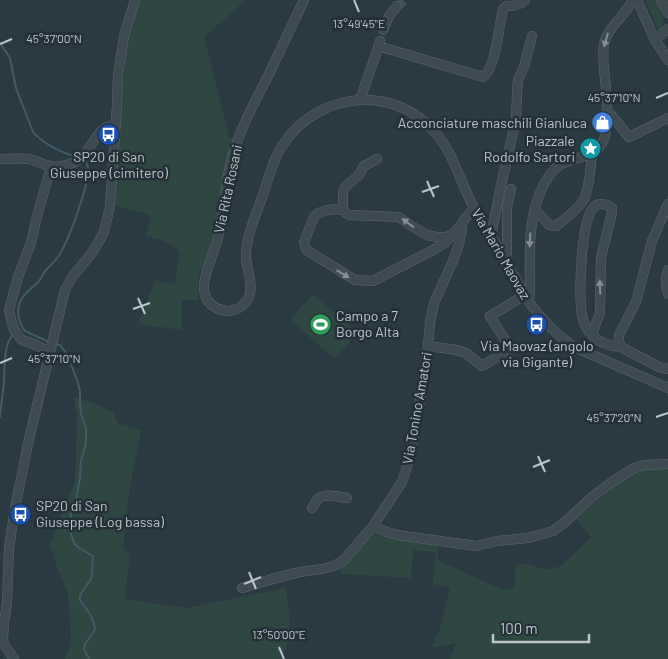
<svg xmlns="http://www.w3.org/2000/svg" width="668" height="659" font-family="Barlow,sans-serif">
<style>
.green{fill:#2f4743}
.lines{fill:none;stroke-linecap:round;stroke-linejoin:round}
.stream{stroke:#415b69;stroke-width:2}
.minor-tunnel{stroke:#404f57;stroke-width:9;stroke-dasharray:9 4.5;stroke-linecap:butt}
.minor-casing{stroke:#5c686f;stroke-width:10}
.minor{stroke:#3e4b52;stroke-width:9}
.oneway{fill:#838e95}
.ticks{fill:none;stroke:#bbc5cc;stroke-width:2}
.labels{text-anchor:middle;stroke-width:5;stroke-linejoin:round;paint-order:stroke}
.poi-label{font-size:14px;fill:#bbc5cc;stroke:#233037;text-anchor:end}
.street-label{font-size:14px;fill:#bbc5cc;stroke:#233037}
.ticks-label{font-size:12px;text-anchor:middle;fill:#bbc5cc;stroke:#233037;stroke-width:5;stroke-linejoin:round;paint-order:stroke}
</style>
<rect width="100%" height="100%" fill="#2a3a42"/>
<path class="green" d="M140,0H246L204,37L229,136L233,140L228,156L215,225L209,249L198,278L199,300H182V330L138,324L155,280L175,284L180,251L165,241L146,236L151,215L115,206L120,115L128,36Z
M645,0H658C662,14 668,20 659,32Z
M313,294L358,333L335,359L290,320Z
M74,397L99,405L114,413L118,424L141,430L129,493L123,549L130,554L125,599L187,608L286,588C289,615 294,633 281,659H65L71,642L68,594L56,564L50,544L75,481L77,418Z
M653,468H668V659H450L456,643L431,648L441,626L450,588L433,584L436,552L413,550L411,578L342,574L340,571L374,531L439,544L437,560L503,590L515,587V565L529,564L547,570L561,566L591,537L576,519L612,488L637,472Z"/>
<g class="lines">
<path class="stream" d="M0,43L10,58L16,88L33,132C41,142 64,155 77,156
M49,342L25,331C19,324 16,310 20,302C23,294 32,288 38,282C42,278 43,273 47,269C50,266 54,262 57,258C68,244 89,185 88,168C87,164 86,163 85,160
M56,344L60,345L67,354L77,380L80,391V404L81,414L86,428V438L85,448L81,460L80,478L76,499L71,514V534L74,543L79,548L93,556L92,574L91,579L80,595V600L90,614L94,624L95,630L85,644L84,649L89,659
M0,417C1,405 3,393 4,381C5,366 3,347 13,334"/>
<path class="minor-tunnel" d="M397,6L406,0"/>
<defs>
<path id="minor" d="M304,0C292,25 281,49 269,74C255,102 239,130 231,161C225,184 225,209 219,233C216,249 205,269 204,285C203,300 213,310 228,311C237,311 245,305 249,297C254,284 246,269 246,256C246,236 256,215 263,195C267,183 271,169 276,157C305,95 389,79 435,132C453,152 461,184 474,208C479,219 486,229 493,239C505,260 517,281 529,302C542,320 555,334 574,347L668,388
M637,0L655,40L668,60
M661,0L668,13
M383,30L389,16L397,6
M655,40L668,29
M380,41L378,46L483,77C496,69 499,24 503,9L507,6C514,6 520,5 525,0
M360,100L377,51
M608,113L612,116L629,137L668,118
M0,159C9,159 19,158 28,159C36,160 43,165 50,166C57,168 67,165 73,163C92,156 94,125 116,125
M535,209L549,225L556,226C565,219 576,211 583,201C589,193 591,164 592,153
M343,210V192L345,187L359,175L364,166L377,159
M453,235L445,237H437L427,235L410,225L399,217L349,215C348,214 343,210 342,210C334,208 320,210 314,217L304,242L306,249L308,251L355,280L373,281L433,250L446,242L461,225L466,217L474,209
M491,237L500,190L516,119L517,93L518,80L524,67L532,36
M506,262L507,251V207L511,189
M668,270C665,279 666,285 668,294
M529,302C531,285 529,269 530,252C530,232 532,212 540,193C544,183 549,174 557,167C571,156 597,159 604,139C606,135 606,129 606,124C608,109 607,94 605,79C604,67 602,56 604,44C609,25 624,17 633,0
M592,334L600,313L601,258L612,212V208C607,204 599,202 594,207C580,221 579,296 582,316C583,320 585,326 588,330C595,341 608,346 621,347L659,367L668,369
M428,346L457,350L466,353L482,366L508,351L509,346L490,316L525,295
M621,347L619,341V335L636,302L652,241L668,204
M50,352L34,344L22,340L17,334L13,327L9,310L18,277L31,243L37,216L51,167
M312,508C314,506 315,503 317,500C324,492 338,497 347,498
M373,526L387,532L397,535L476,546L497,541L517,539L528,538L553,531L565,522L592,497L612,482L634,468L644,465L668,464
M242,588C260,583 278,577 296,573C312,569 330,571 344,560L373,526L402,482L409,461L417,420L428,346L430,323L434,303L453,261L459,244L462,230L461,225
M14,659L4,644L3,639L4,623L7,603L9,548L15,508L29,439L65,290L72,277L92,253L98,243L104,232L110,206L117,104L118,76L124,36L135,0"/>
</defs>
<use href="#minor" class="minor-casing"/>
<use href="#minor" class="minor"/>
</g>
<defs><path id="oneway-solid" d="M-6-.8H1V-3.2L6.5 0L1 3.2V.8H-6Z" transform="scale(1.25)"/></defs>
<g class="oneway">
<use href="#oneway-solid" transform="translate(606 40) rotate(106)"/>
<use href="#oneway-solid" transform="translate(408 223) rotate(-143)"/>
<use href="#oneway-solid" transform="translate(530 240) rotate(93)"/>
<use href="#oneway-solid" transform="translate(343 274) rotate(31)"/>
<use href="#oneway-solid" transform="translate(600 287) rotate(-92)"/>
</g>
<path class="ticks" d="M354,0L359,12M0,44L12,39M656,98L668,93M427,181L434,197M422,192L439,186M138,298L145,314M133,309L150,303M0,363L12,358M656,417L668,413M538,456L545,472M533,467L550,460M249,572L256,589M244,584L261,577M279,647L284,659"/>
<defs>
<symbol id="shop-disc" viewBox="-11 -11 22 22"><circle r="9.5" fill="#3f7fe0" stroke="#233037"/><path d="M-5-2.5h2.3a2.7 3.5 0 0 1 5.4 0H5L5.5 6h-11ZM-1.5-2.5h3a1.5 2.3 0 0 0-3 0Z" fill="#fff"/></symbol>
<symbol id="bus-disc" viewBox="-11 -11 22 22"><circle r="9.5" fill="#1a4fb4" stroke="#233037"/><path d="M-5-6H5V4H4V6H2V4H-2V6H-4V4H-5ZM-3.5-4V0h7V-4ZM-3.5 1.2v1.5H-2V1.2ZM2 1.2v1.5H3.5V1.2Z" fill="#fff"/></symbol>
<symbol id="sight-disc" viewBox="-11 -11 22 22"><circle r="9.5" fill="#0f9aa8" stroke="#233037"/><path d="M0-6L1.8-2.2L6-1.7L2.9 1.2L3.7 5.4L0 3.3L-3.7 5.4L-2.9 1.2L-6-1.7L-1.8-2.2Z" fill="#fff"/></symbol>
<symbol id="stadium-disc" viewBox="-11 -11 22 22"><circle r="9.5" fill="#2e9e5b" stroke="#233037"/><path d="M0-5a6.5 5 0 1 0 0 10a6.5 5 0 1 0 0-10ZM-3.5-1.8h7v3.6h-7Z" fill="#fff"/></symbol>
</defs>
<g fill-rule="evenodd">
<use href="#shop-disc" x="590" y="110" width="25" height="25"/>
<use href="#bus-disc" x="96" y="122" width="25" height="25"/>
<use href="#sight-disc" x="578" y="136" width="25" height="25"/>
<use href="#stadium-disc" x="308" y="312" width="25" height="25"/>
<use href="#bus-disc" x="524" y="312" width="25" height="25"/>
<use href="#bus-disc" x="8" y="502" width="25" height="25"/>
</g>
<g class="labels">
<g class="poi-label">
<text x="587" y="128">Acconciature maschili Gianluca</text>
<text x="575" y="146">Piazzale<tspan x="575" dy="16">Rodolfo Sartori</tspan></text>
<text x="109" y="162" text-anchor="middle">SP20 di San<tspan x="109" dy="16">Giuseppe (cimitero)</tspan></text>
<text x="336" y="321" text-anchor="start">Campo a 7<tspan x="336" dy="16">Borgo Alta</tspan></text>
<text x="537" y="351" text-anchor="middle">Via Maovaz (angolo<tspan x="537" dy="16">via Gigante)</tspan></text>
<text x="36" y="511" text-anchor="start">SP20 di San<tspan x="36" dy="16">Giuseppe (Log bassa)</tspan></text>
</g>
<g class="street-label">
<text transform="translate(228 189) rotate(-78)" y="5">Via Rita Rosani</text>
<text transform="translate(501 254) rotate(60)" y="5">Via Mario Maovaz</text>
<text transform="translate(417 408) rotate(-80)" y="5">Via Tonino Amatori</text>
</g>
</g>
<g class="ticks-label">
<text x="359" y="28">13°49'45"E</text>
<text x="54" y="43">45°37'00"N</text>
<text x="614" y="102">45°37'10"N</text>
<text x="54" y="363">45°37'10"N</text>
<text x="614" y="422">45°37'20"N</text>
<text x="279" y="639">13°50'00"E</text>
</g>
<path d="M493 634v8h96v-8" fill="none" stroke="#bbc5cc" stroke-width="2.5"/>
<text x="500" y="634" font-size="15" fill="#bbc5cc" stroke="#233037" stroke-width="4" paint-order="stroke">100 m</text>
</svg>
